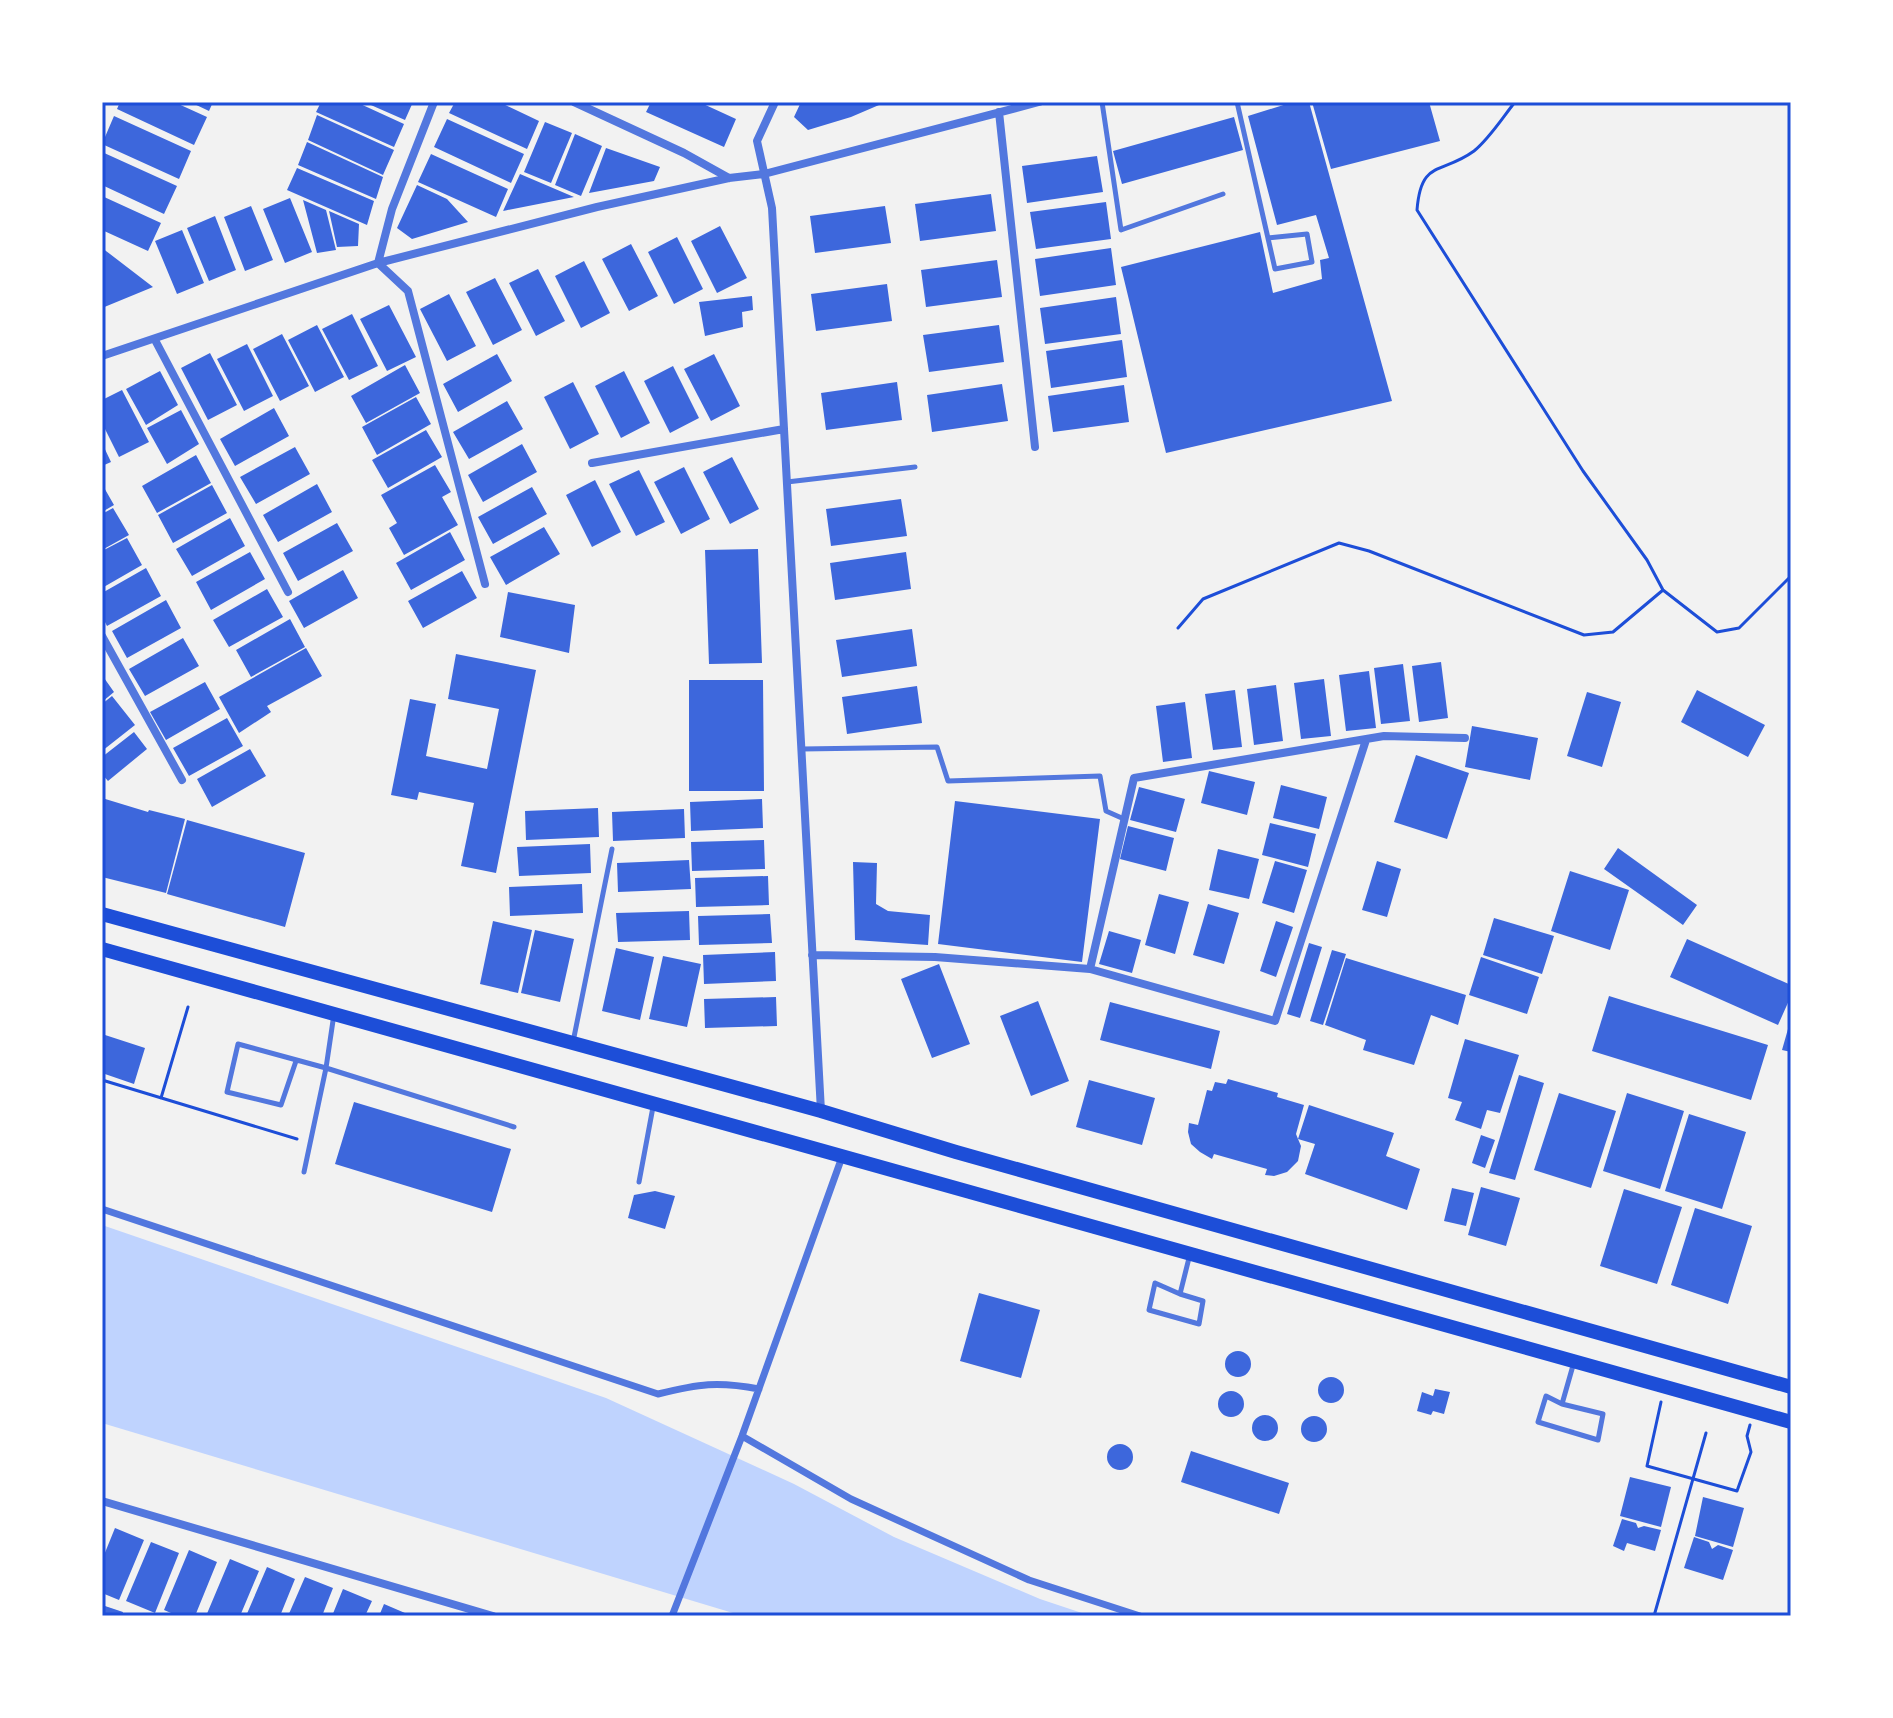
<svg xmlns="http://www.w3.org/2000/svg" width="1893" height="1718" font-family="Lora,serif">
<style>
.water{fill:#bfd3fe}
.building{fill:#3d67dc}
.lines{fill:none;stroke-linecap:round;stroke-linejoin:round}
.path{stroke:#1d4ed8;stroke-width:3}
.service{stroke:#5277de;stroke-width:5}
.pedestrian{stroke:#5277de;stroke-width:7}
.minor{stroke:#5277de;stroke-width:8}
.primary{stroke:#1d4ed8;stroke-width:14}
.neatline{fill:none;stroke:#1d4ed8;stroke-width:3}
</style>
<rect width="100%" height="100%" fill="#f2f2f2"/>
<path class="water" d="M102,1225L606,1398L794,1484L894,1537L1040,1599L1091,1616H743L102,1423Z"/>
<path class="building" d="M120,102H174L207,117L194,145L117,109Z
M190,102H213L209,111Z
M321,102H356L404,124L394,147L316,112Z
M364,102H413L405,120Z
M455,102H499L539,121L527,149L449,113Z
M651,102H699L736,119L724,147L646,112Z
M801,102H886L851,117L808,130L794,117Z
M1293,102H1309L1392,401L1166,453L1121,267L1260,232L1273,293L1322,279L1320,260L1329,258L1316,215L1277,225L1248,116Z
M1312,102H1429L1440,141L1331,169Z
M317,115L394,150L383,175L308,140Z
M114,116L191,151L179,179L102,144Z
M1234,117L1243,150L1122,184L1113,151Z
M447,119L524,154L511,183L434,147Z
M545,122L572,133L551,183L524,172Z
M575,134L602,146L581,196L555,185Z
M307,142L383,177L376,199L298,165Z
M606,148L660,167L654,181L589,193Z
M102,152L177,186L164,214L102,185Z
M431,154L508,189L496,217L418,182Z
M1097,156L1103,192L1027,203L1022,166Z
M297,168L374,201L367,225L287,190Z
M520,174L574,197L503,211Z
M417,185L447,199L468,222L412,239L397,228Z
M991,194L996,231L920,241L915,204Z
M102,196L161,223L148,251L102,230Z
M290,198L312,252L285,263L263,209Z
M303,200L326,210L336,250L317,253Z
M1106,202L1111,239L1036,249L1030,212Z
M251,206L273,260L245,271L224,217Z
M885,206L891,243L815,253L810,216Z
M329,211L359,224L358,246L337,247Z
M215,216L236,270L209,281L187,228Z
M720,226L747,278L717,293L691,241Z
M182,230L204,283L177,294L155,241Z
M677,237L703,289L674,304L648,252Z
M631,244L658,296L629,311L602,259Z
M102,248L110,254L153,287L102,308Z
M1111,248L1116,285L1040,296L1035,259Z
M997,260L1002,297L926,307L921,270Z
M584,261L610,313L581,328L555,276Z
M538,269L565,321L536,336L509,283Z
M495,278L522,330L493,345L466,292Z
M887,284L892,321L816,331L811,294Z
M449,294L476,346L447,361L420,309Z
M752,296L753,310L742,312L743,327L705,336L699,302Z
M1116,297L1121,334L1045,344L1040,308Z
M389,305L416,357L387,371L360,319Z
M352,314L378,366L349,380L322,329Z
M317,325L344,377L315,392L288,340Z
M999,325L1004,362L929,372L923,335Z
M282,334L309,386L280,401L253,349Z
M1122,340L1127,377L1051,388L1046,351Z
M247,344L273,396L244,411L217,359Z
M210,353L237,405L208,420L181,368Z
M497,354L512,381L458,412L443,384Z
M714,354L740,406L711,421L684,369Z
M405,365L420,393L366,423L351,396Z
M673,366L699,418L670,433L644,381Z
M160,371L178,405L146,425L126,389Z
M624,371L650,423L621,438L595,386Z
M573,382L599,434L570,449L544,397Z
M897,382L902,420L826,430L821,393Z
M1002,384L1008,421L932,432L927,395Z
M1124,385L1129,422L1053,432L1048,396Z
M122,390L149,442L119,457L102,423V400Z
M416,397L431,424L377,455L362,427Z
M507,401L523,429L469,459L453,432Z
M274,408L289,436L235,466L220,439Z
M181,410L199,444L167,464L147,428Z
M426,430L442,457L388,488L372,460Z
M102,443L111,462L102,466Z
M522,444L537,472L483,502L468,475Z
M295,447L310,474L256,504L240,477Z
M196,455L211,483L157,513L142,486Z
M732,457L759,509L730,524L703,472Z
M435,465L451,492L442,497L458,525L404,555L389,528L397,523L381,495Z
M684,467L710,519L681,534L654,482Z
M639,470L665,522L636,536L609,484Z
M595,480L621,532L592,547L566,495Z
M102,484L114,505L102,512Z
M317,484L332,512L278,542L263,515Z
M212,485L227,513L173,543L158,515Z
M532,487L547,514L493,544L478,517Z
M901,499L907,536L831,546L826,509Z
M113,508L129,535L102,550V514Z
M230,518L245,546L192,576L176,549Z
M337,523L353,551L298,581L283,553Z
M544,527L560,554L506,585L490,557Z
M450,532L465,560L411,590L396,563Z
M127,538L142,565L102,588V551Z
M758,549L762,663L709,664L705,550Z
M250,552L265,579L211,610L196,582Z
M906,552L911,589L835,600L830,563Z
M146,568L161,596L107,626L102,616V593Z
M343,570L358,598L304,628L289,601Z
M462,571L477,598L423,628L408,601Z
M267,589L283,617L229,647L213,620Z
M508,592L575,605L569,653L500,637Z
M166,600L181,628L127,658L112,631Z
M290,619L305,647L251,677L236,650Z
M912,629L917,666L842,677L836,640Z
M183,638L199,666L145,696L129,669Z
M306,648L322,676L267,706L271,712L239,733L219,697Z
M456,654L536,670L496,873L461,866L474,803L419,792L417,800L391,795L410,699L436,704L426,756L487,769L499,709L448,699Z
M1441,662L1448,718L1419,722L1412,666Z
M1403,664L1410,721L1381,724L1374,668Z
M1369,671L1376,728L1346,731L1339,675Z
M102,675L114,692L102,702Z
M1324,679L1331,736L1301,739L1294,683Z
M689,680H763L764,791H689Z
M205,682L220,709L166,740L150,712Z
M1276,685L1283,741L1254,745L1247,689Z
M917,686L922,723L847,734L842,697Z
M1235,690L1242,747L1213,750L1205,694Z
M1697,690L1765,725L1748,757L1681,722Z
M1587,692L1621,702L1602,767L1567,756Z
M112,696L135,725L102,751V704Z
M1185,702L1192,758L1163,762L1156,706Z
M227,718L243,746L189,776L173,748Z
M1472,726L1538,738L1530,780L1465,767Z
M134,732L147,749L108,781L102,774V757Z
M250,749L266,776L212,807L197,779Z
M1416,755L1469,773L1447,839L1394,822Z
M1209,771L1255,782L1247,815L1201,803Z
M1281,785L1327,797L1319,829L1273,818Z
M1139,787L1185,799L1176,832L1130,820Z
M102,798L148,812L149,810L185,819L166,893L102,877Z
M762,799L763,828L691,831L690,802Z
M955,801L1100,819L1082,962L938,944Z
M598,808L599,837L526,840L525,811Z
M684,809L685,838L613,841L612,812Z
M187,820L305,853L285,927L167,894Z
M1270,823L1316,834L1308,867L1262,855Z
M1128,826L1174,838L1166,871L1120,859Z
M764,840L765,869L692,871L691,842Z
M590,844L591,873L519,876L517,847Z
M1618,848L1697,905L1683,925L1604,869Z
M1218,849L1259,859L1249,899L1209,890Z
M689,860L691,889L618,892L617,863Z
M1275,861L1307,870L1294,913L1262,903Z
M1377,861L1401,869L1387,917L1362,910Z
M853,862L877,863L876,904L888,911L930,915L928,945L855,940Z
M1570,871L1629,890L1610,950L1551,931Z
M768,876L769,905L696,907L695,878Z
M582,884L583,913L510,916L509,887Z
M1159,894L1189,902L1175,954L1145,945Z
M1208,904L1239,913L1224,964L1193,955Z
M689,911L690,940L618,942L616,913Z
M770,914L772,943L699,945L698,916Z
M1494,918L1554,936L1542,974L1483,955Z
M493,921L532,930L518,993L480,984Z
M1276,921L1293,927L1276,977L1260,971Z
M535,930L574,939L560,1002L521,993Z
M1109,931L1141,940L1132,973L1099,964Z
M1687,939L1791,985V996L1778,1025L1670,977Z
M1309,943L1322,947L1300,1018L1287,1014Z
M616,948L654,957L640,1020L602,1011Z
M1332,950L1346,954L1323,1025L1310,1021Z
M775,952L776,981L704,984L703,955Z
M663,956L701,964L687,1027L649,1019Z
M1481,957L1539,977L1527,1014L1469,995Z
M1346,958L1466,995L1458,1025L1431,1015L1414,1065L1363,1050L1366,1040L1325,1025Z
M939,964L970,1044L932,1058L901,979Z
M1609,996L1768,1045L1751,1100L1592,1051Z
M776,997L777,1026L705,1028L704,999Z
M1038,1001L1069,1081L1031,1096L1000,1016Z
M1110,1002L1220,1031L1211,1069L1100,1040Z
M1790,1022H1791V1052L1782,1050Z
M102,1034L145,1048L134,1084L102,1073Z
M1465,1039L1519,1055L1500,1113L1487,1110L1481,1129L1455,1120L1462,1102L1448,1098Z
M1519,1075L1544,1083L1515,1180L1489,1173Z
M1228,1079L1278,1093L1277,1097L1304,1105L1296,1134L1298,1139L1309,1105L1394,1133L1386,1156L1420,1169L1407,1210L1305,1174L1315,1144L1298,1139L1301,1146L1298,1161L1287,1172L1274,1176L1265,1175L1267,1169L1214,1154L1212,1159L1200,1152L1191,1144L1188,1132L1189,1123L1198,1125L1207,1090L1212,1091L1215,1082L1226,1084Z
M1089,1080L1155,1098L1142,1145L1076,1127Z
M1559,1093L1616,1111L1591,1188L1534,1170Z
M1627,1093L1684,1111L1660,1189L1603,1171Z
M354,1102L511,1149L492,1212L335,1164Z
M1689,1114L1746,1132L1722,1209L1665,1191Z
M1481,1135L1495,1140L1485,1168L1472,1163Z
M1481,1187L1520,1198L1506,1246L1468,1235Z
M1452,1188L1474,1193L1466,1226L1444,1221Z
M1624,1189L1682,1207L1657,1284L1600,1266Z
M655,1191L675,1196L665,1229L628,1218L634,1195Z
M1695,1208L1752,1226L1728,1304L1671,1285Z
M979,1293L1040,1310L1021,1378L960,1361Z
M1225 1364a13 13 0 1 1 26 0a13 13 0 1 1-26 0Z
M1318 1390a13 13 0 1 1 26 0a13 13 0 1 1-26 0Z
M1435,1389L1450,1392L1444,1414L1433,1411L1431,1415L1417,1411L1422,1392L1433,1396Z
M1218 1404a13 13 0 1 1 26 0a13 13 0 1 1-26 0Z
M1252 1428a13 13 0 1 1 26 0a13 13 0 1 1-26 0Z
M1301 1429a13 13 0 1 1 26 0a13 13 0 1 1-26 0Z
M1107 1457a13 13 0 1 1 26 0a13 13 0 1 1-26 0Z
M1191,1451L1289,1483L1279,1514L1181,1482Z
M1630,1477L1671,1487L1661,1527L1620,1516Z
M1703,1497L1744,1508L1733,1547L1695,1536Z
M1622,1519L1636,1523L1638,1528L1644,1526L1661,1530L1655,1551L1627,1543L1624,1551L1613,1546Z
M115,1528L144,1540L119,1600L102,1593V1560Z
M1694,1537L1709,1542L1712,1549L1718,1545L1733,1550L1723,1580L1684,1568Z
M151,1542L179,1553L155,1613L126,1601Z
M189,1550L217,1562L195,1616H178L164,1610Z
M230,1559L259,1571L240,1616H206Z
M267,1567L295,1579L280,1616H246Z
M305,1577L333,1588L322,1616H288Z
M343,1589L372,1601L365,1616H332Z
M384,1604L412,1616H379Z
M102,1605L123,1612L122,1616H102Z"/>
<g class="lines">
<path class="path" d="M1515,102C1503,117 1489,139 1474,151C1441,175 1421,159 1417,210L1583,471L1647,560L1663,590
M1178,628L1203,599L1339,543L1369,551L1584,635L1613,632L1663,590L1717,632L1739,628L1791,576
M102,1080L297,1139
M161,1098L188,1007
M1661,1402L1647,1466L1737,1491L1751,1452L1747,1436L1750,1425
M1654,1616L1706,1433"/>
<path class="service" d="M1102,102L1121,230L1223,194
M1237,102L1275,269L1312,262L1307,234L1268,238
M787,482L915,467
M802,749L937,747L948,781L1100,776L1106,811L1124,819
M573,1042L612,849
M296,1061L281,1105L227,1092L238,1044L326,1068L334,1014
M304,1172L326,1068L514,1127
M639,1182L653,1107
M1180,1294L1203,1301L1199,1324L1149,1310L1155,1283L1180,1294L1190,1254
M1562,1404L1546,1396L1538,1422L1598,1440L1603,1414L1562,1404L1574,1362"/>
<path class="pedestrian" d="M102,1209L658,1394C699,1384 717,1381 759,1389
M742,1436L851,1499L1029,1580L1140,1616
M672,1616L742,1436L842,1157"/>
<path class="minor" d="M434,102L392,209L378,263L408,291L485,584
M574,102L684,153L729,178
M775,102L757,141L772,208L821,1111
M999,112L1035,447
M155,340L288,592
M102,356L378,263L597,207L729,178L764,174L1039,102
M592,463L784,429
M102,636L182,780
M812,955L935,957L1090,969L1275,1021L1366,740
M1090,969L1134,778L1384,736L1465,738
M102,1501L493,1616"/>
<path class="primary" d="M102,914L821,1111L956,1152L1791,1387
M102,949L1791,1422"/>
</g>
<rect width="1893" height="1718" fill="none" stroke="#ffffff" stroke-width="208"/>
<rect x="104" y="104" width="1685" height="1510" class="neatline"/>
</svg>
